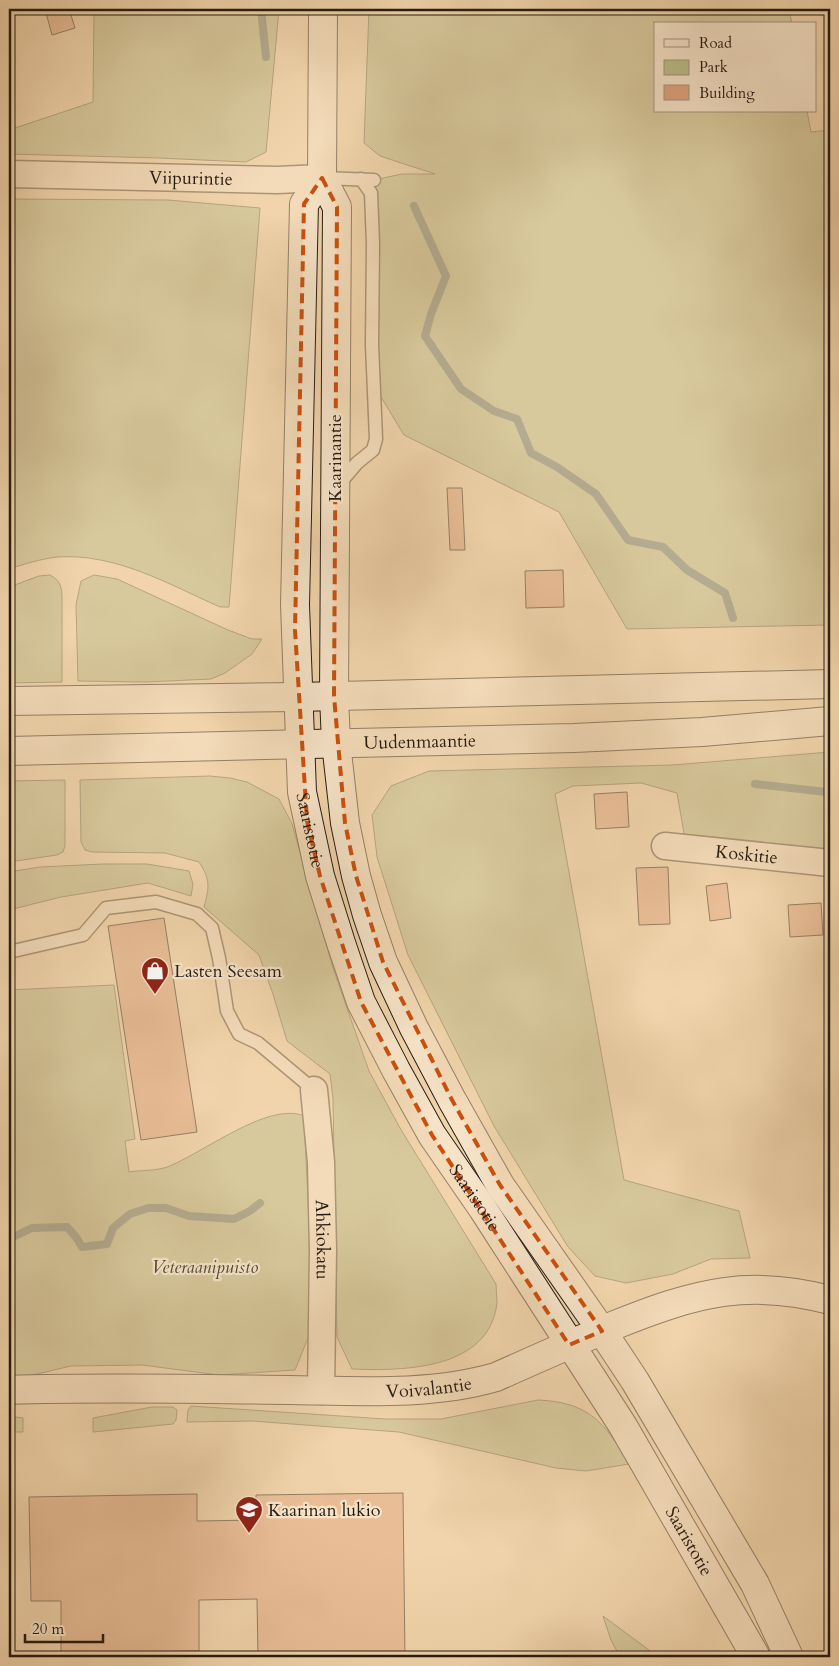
<svg xmlns="http://www.w3.org/2000/svg" width="839" height="1666" font-family="Cardo,serif">
<style>
.green{fill:#babd89;stroke:#706c4e}
.lines{fill:none;stroke-linecap:round;stroke-linejoin:round}
.stream{stroke:#6d7a6f;stroke-width:8}
.building{fill:#dfa47e;stroke:#271c13}
.lane-casing{stroke:#5a4a39;stroke-width:15}
.street-casing{stroke:#5a4a39;stroke-width:29}
.secondary-casing{stroke:#271c13;stroke-width:30}
.lane{stroke:#f6e3c8;stroke-width:12}
.street{stroke:#f6e3c8;stroke-width:26}
.secondary{stroke:#f6e3c8;stroke-width:28}
.marked{fill:none;stroke:#cb500d;stroke-width:4;stroke-dasharray:10 6;stroke-linejoin:round}
.labels{text-anchor:middle;stroke-width:4.5;stroke-linejoin:round;paint-order:stroke}
.street-label{font-size:18px;fill:#271c13;stroke:#f6e3c8}
.poi-label{font-size:18px;fill:#271c13;stroke:#f6e3c8;text-anchor:start}
.park-label{font-size:18px;font-style:italic;fill:#534c36;stroke:#f6e3c8}
</style>
<rect width="100%" height="100%" fill="#f1d4ab"/>
<filter id="stains"><feTurbulence type="fractalNoise" baseFrequency=".004" numOctaves="4"/><feColorMatrix values="0 0 0 0 .2 0 0 0 0 .09 0 0 0 0 .02 0 0 0 .5 -.17"/></filter>
<radialGradient id="worn" r=".72"><stop offset=".6" stop-color="#630" stop-opacity="0"/><stop offset="1" stop-color="#630" stop-opacity=".3"/></radialGradient>
<path class="green" d="M94,9H279L266,152L246,162L159,158L9,154V130L93,102Z
M369,9H789L792,24H655V111H807L811,132L830,130V625L627,629L559,512L404,435L378,392L374,180L402,174H435L380,156L364,143Z
M9,199L168,200L260,208L229,607H220C168,584 116,553 57,557C41,559 24,564 9,569Z
M50,575C59,580 61,584 62,595V682L9,683V587L39,576Z
M94,575L117,579L228,630L252,639H262L252,654L225,673L211,679L146,682L78,681L76,605L81,581Z
M830,752V857L685,839L677,793L641,783L573,786L555,794L624,1180L739,1211L750,1258L711,1259L673,1274L626,1283L595,1276L568,1247L494,1126L408,955L377,857L372,815L391,786L429,771L673,765Z
M210,776L230,778L247,782L279,799L292,824L333,968L369,1071L400,1128L496,1284C496,1290 497,1297 497,1303C489,1370 404,1371 352,1369L337,1337L333,1098L330,1074L287,1041L273,994L259,955L204,907C209,888 211,880 199,862L165,853L92,852L85,850L81,842L80,780Z
M65,780V846L63,852L57,855L9,862V781Z
M103,864H147L189,871L193,884L191,896L148,883L61,897L9,910V872L40,867Z
M114,985L135,1139L125,1141L129,1172C141,1170 156,1171 167,1167C202,1154 268,1101 304,1116L313,1306L310,1333L295,1370L219,1375L142,1365L71,1366L16,1379H9V990Z
M538,1400C589,1402 605,1423 629,1464L586,1471L556,1468L399,1432L252,1421L187,1422L188,1410L191,1406L385,1419H441Z
M152,1407H173L177,1410L176,1420L173,1424L93,1432V1418Z
M9,1416L23,1418V1432H9Z
M603,1616L657,1656L658,1657H620L611,1640Z"/>
<g class="lines">
<path class="stream" d="M261,9L266,57
M414,206L446,276L431,314L425,336L461,389L494,411L517,419L531,453L557,467L596,494L628,540L663,547L687,570L725,593L733,618
M755,784L826,792L830,798
M9,1239L32,1228L67,1227L76,1237L82,1247L107,1244L113,1228L130,1214L148,1208H166L189,1216L234,1219L250,1211L260,1203"/>
</g>
<path class="building" d="M45,9H69L75,28L52,35Z
M447,488H462L465,550H450Z
M563,570L564,607L526,608L525,571Z
M627,792L629,827L596,829L594,794Z
M668,867L670,924L639,925L636,868Z
M727,883L731,918L710,921L706,886Z
M821,903L823,935L790,937L788,905Z
M164,918L197,1132L141,1140L108,926Z
M403,1493L405,1657H258L257,1599L199,1600V1651L61,1653V1601H31L29,1497L197,1494V1521L256,1520V1495Z"/>
<g class="lines">
<defs>
<path id="lane" d="M322,178L374,180
M339,484L357,463L373,450L376,439L372,345L373,244L371,193L361,179
M9,952L83,935L106,908L156,902L197,914L212,928L219,958L227,1011L239,1034L258,1043L314,1090"/>
<g id="street">
<path id="s1" d="M9,174L277,180L322,178"/>
<path id="s2" d="M665,846L830,863"/>
<path id="s3" d="M314,1090L321,1162L323,1250L321,1391"/>
</g>
<g id="secondary">
<path d="M323,9L322,178L337,207L334,696L336,743L345,823L356,876L367,915L383,962L414,1028L452,1100L500,1185L602,1331L635,1381L755,1584L789,1657"/>
<path id="s4" d="M322,178L304,204L295,605L302,792L320,876L341,943L361,1002L396,1070L432,1135L483,1209L623,1426L756,1657"/>
<path d="M9,701L298,697L830,684"/>
<path id="s5" d="M9,751L574,738L702,732L830,721"/>
<path id="s6" d="M9,1390C102,1387 196,1389 289,1390C358,1391 430,1396 496,1377C536,1359 575,1342 615,1325C650,1311 687,1297 724,1292C760,1287 796,1291 830,1300"/>
</g>
</defs>
<use href="#lane" class="lane-casing"/>
<use href="#street" class="street-casing"/>
<use href="#secondary" class="secondary-casing"/>
<use href="#lane" class="lane"/>
<use href="#street" class="street"/>
<use href="#secondary" class="secondary"/>
</g>
<path d="M0 0H839V1666H0ZM322,178L337,207L334,696L345,823L356,876L383,962L452,1100L500,1185L602,1331L569,1345L432,1135L361,1002L320,876L307,821L295,630L304,204Z" fill="#f1d4ab" fill-opacity=".55" fill-rule="evenodd"/>
<path class="marked" d="M322,178L337,207L334,696L345,823L356,876L383,962L452,1100L500,1185L602,1331L569,1345L432,1135L361,1002L320,876L307,821L295,630L304,204Z"/>
<defs>
<symbol id="shop-pin" viewBox="-11 -11 22 30"><path d="M0 17L-7.5 6A9.5 9.5 0 1 1 7.5 6Z" fill="#8f2418" stroke="#f6e3c8"/><path d="M-5-2.5h2.3a2.7 3.5 0 0 1 5.4 0H5L5.5 6h-11ZM-1.5-2.5h3a1.5 2.3 0 0 0-3 0Z" fill="#fff"/></symbol>
<symbol id="school-pin" viewBox="-11 -11 22 30"><path d="M0 17L-7.5 6A9.5 9.5 0 1 1 7.5 6Z" fill="#8f2418" stroke="#f6e3c8"/><path d="M0-5L7-2L0 1L-7-2ZM-4 1L0 2.5L4 1V4Q0 6-4 4Z" fill="#fff"/></symbol>
</defs>
<g fill-rule="evenodd">
<use href="#shop-pin" x="139" y="955" width="32" height="43"/>
<use href="#school-pin" x="233" y="1494" width="32" height="43"/>
</g>
<g class="labels">
<g class="street-label">
<text dy="6" stroke="none"><textPath href="#s1" startOffset="182">Viipurintie</textPath></text>
<text transform="translate(335 458) rotate(-90)" y="6">Kaarinantie</text>
<text dy="6" stroke="none"><textPath href="#s5" startOffset="411">Uudenmaantie</textPath></text>
<text dy="6" stroke="none"><textPath href="#s4" startOffset="659">Saaristotie</textPath></text>
<text dy="6" stroke="none"><textPath href="#s2" startOffset="82">Koskitie</textPath></text>
<text dy="6" stroke="none"><textPath href="#s4" startOffset="1065">Saaristotie</textPath></text>
<text dy="6" stroke="none"><textPath href="#s3" startOffset="150">Ahkiokatu</textPath></text>
<text dy="6" stroke="none"><textPath href="#s6" startOffset="420">Voivalantie</textPath></text>
<text dy="6" stroke="none"><textPath href="#s4" startOffset="1470">Saaristotie</textPath></text>
</g>
<g class="poi-label">
<text x="174" y="977">Lasten Seesam</text>
<text x="268" y="1516">Kaarinan lukio</text>
</g>
<g class="park-label">
<text x="205" y="1273">Veteraanipuisto</text>
</g>
</g>
<rect width="839" height="1666" fill="none" stroke="#f1d4ab" stroke-width="30"/>
<rect x="10" y="10" width="819" height="1646" fill="none" stroke="#271c13" stroke-width="2.5"/>
<rect x="15" y="15" width="809" height="1636" fill="none" stroke="#271c13"/>
<rect x="654" y="22" width="162" height="90" fill="#f6e3c8" stroke="#a39380"/>
<rect x="664" y="39" width="25" height="8" fill="#f6e3c8" stroke="#a39380"/>
<text x="699" y="48" font-size="15" fill="#271c13">Road</text>
<rect x="664" y="60" width="25" height="15" fill="#babd89" stroke="#a39380"/>
<text x="699" y="72" font-size="15" fill="#271c13">Park</text>
<rect x="664" y="85" width="25" height="15" fill="#dfa47e" stroke="#a39380"/>
<text x="699" y="98" font-size="15" fill="#271c13">Building</text>
<path d="M25 1634v8h78v-8" fill="none" stroke="#271c13" stroke-width="2.5"/>
<text x="32" y="1634" font-size="15" fill="#271c13" stroke="#f6e3c8" stroke-width="4" paint-order="stroke">20 m</text>
<rect width="100%" height="100%" filter="url(#stains)"/>
<rect width="100%" height="100%" fill="url(#worn)"/>
</svg>
